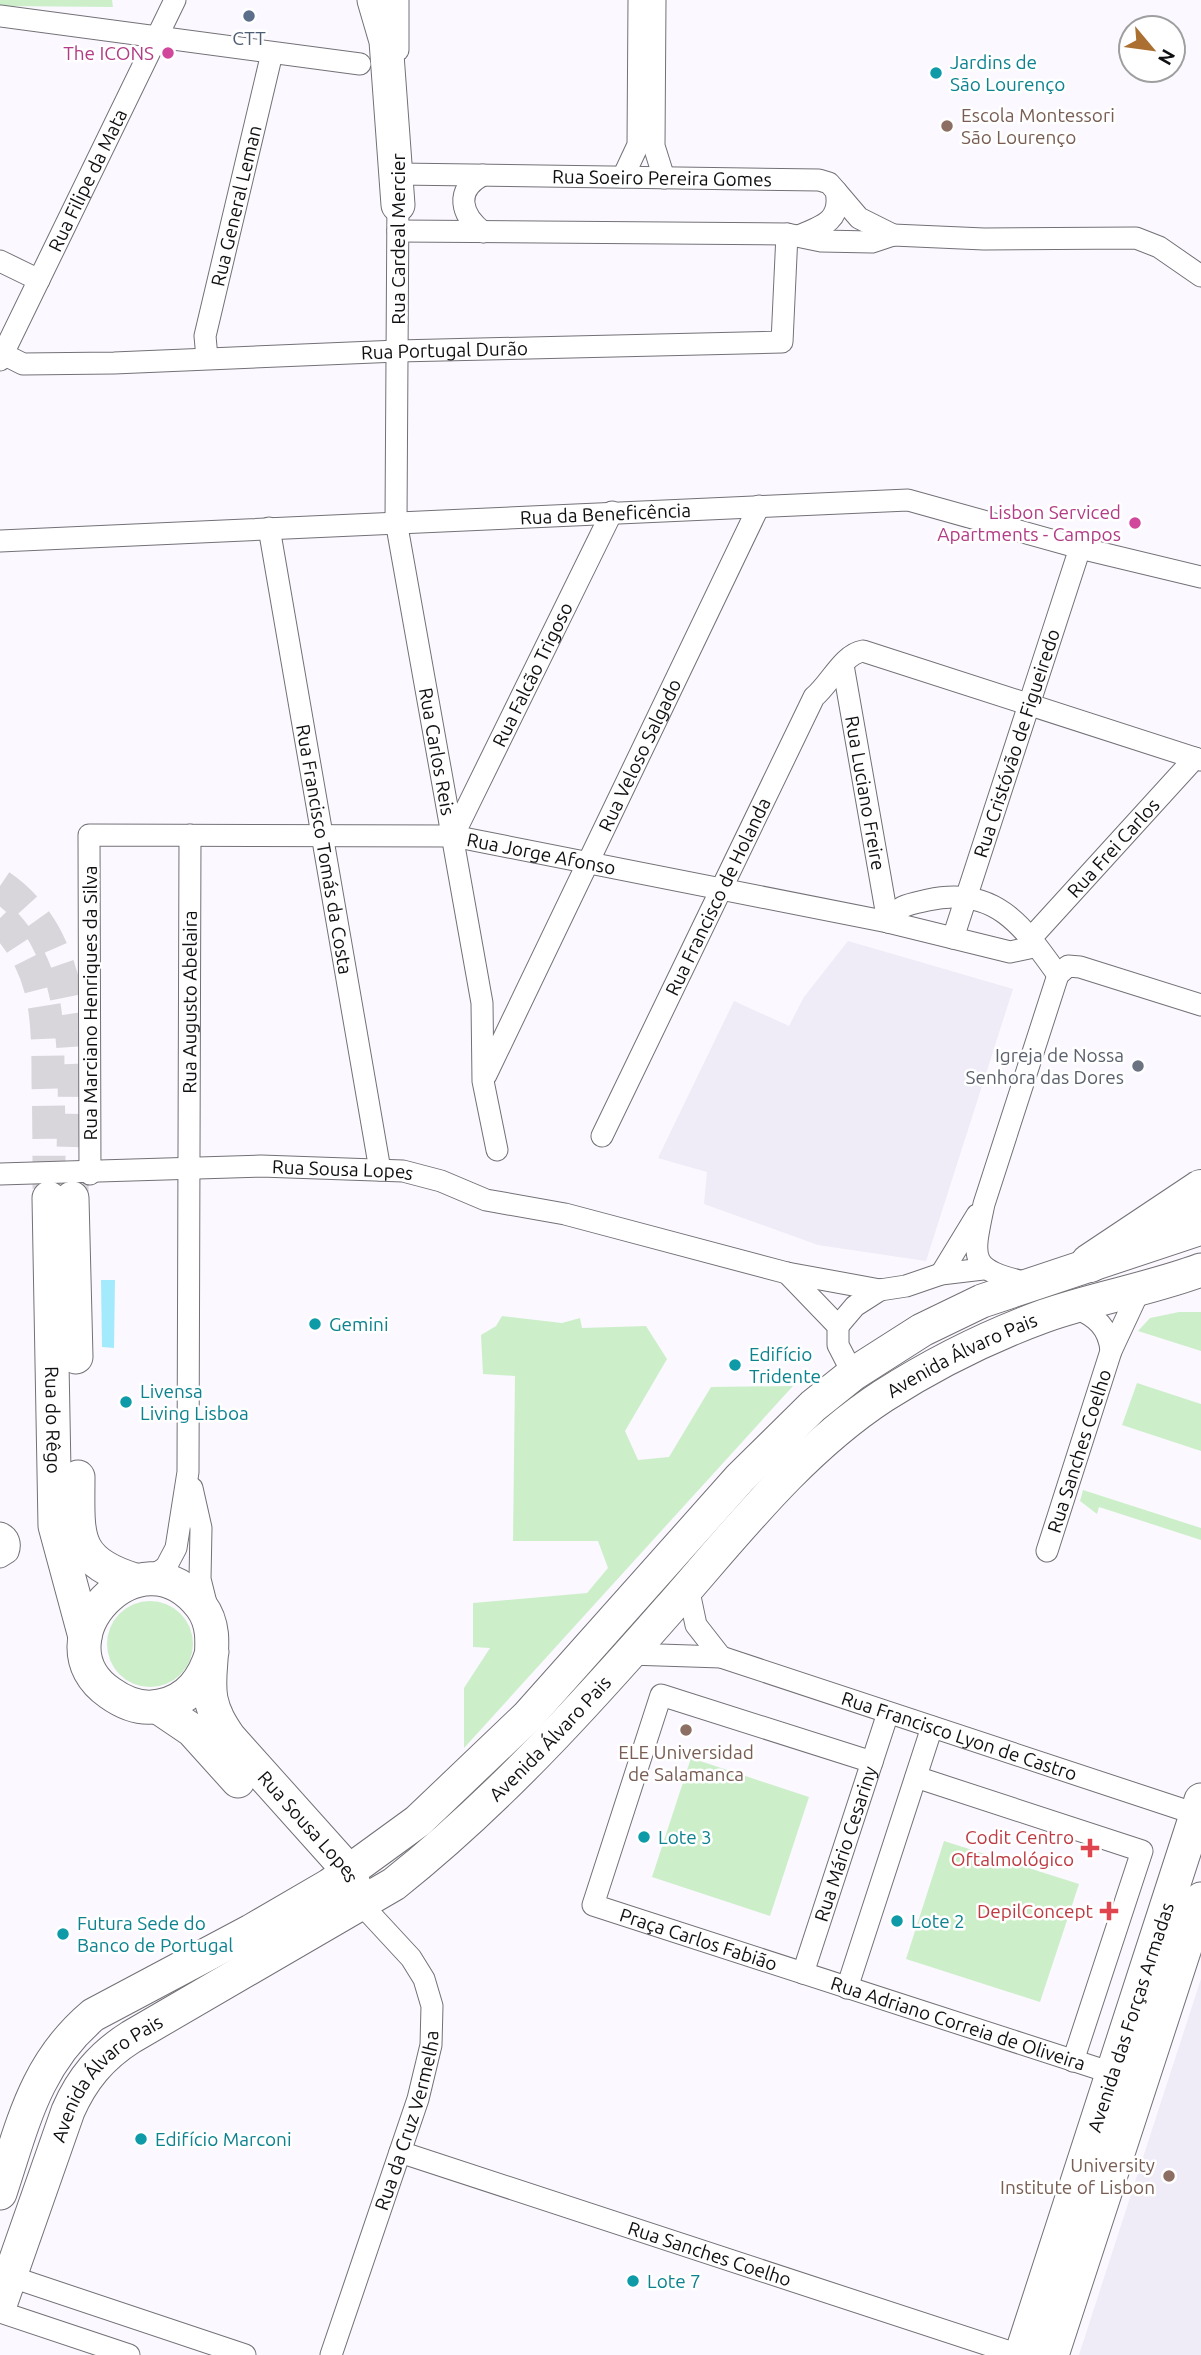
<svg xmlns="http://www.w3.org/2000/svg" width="1201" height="2355" font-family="Ubuntu,sans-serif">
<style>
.built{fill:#efebf7}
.green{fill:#ccefca}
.water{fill:#a3ebfc}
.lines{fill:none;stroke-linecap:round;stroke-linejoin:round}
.primary-tunnel{stroke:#d8d5db;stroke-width:33;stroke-dasharray:33 17;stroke-linecap:butt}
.street-casing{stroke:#737076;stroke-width:23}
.primary-casing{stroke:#737076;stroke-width:35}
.highway-casing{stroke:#737076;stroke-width:40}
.street{stroke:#fff;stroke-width:21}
.primary{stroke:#fff;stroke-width:33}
.highway{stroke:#fff;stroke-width:38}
.service-dot{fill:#5c6f8a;stroke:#fff;stroke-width:2.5}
.hotel-dot{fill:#d1479c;stroke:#fff;stroke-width:2.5}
.culture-dot{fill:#0f9aa8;stroke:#fff;stroke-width:2.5}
.education-dot{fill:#8d6e63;stroke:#fff;stroke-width:2.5}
.worship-dot{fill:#6b7280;stroke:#fff;stroke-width:2.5}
.health-dot{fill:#e0444e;stroke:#fff;stroke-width:2.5}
.labels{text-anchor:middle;stroke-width:5;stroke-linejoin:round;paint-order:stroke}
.service-label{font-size:19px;fill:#4e5e75;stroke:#fff}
.hotel-label{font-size:19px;fill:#b23c85;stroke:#fff;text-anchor:end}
.culture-label{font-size:19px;fill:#0d838f;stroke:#fff;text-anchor:start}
.education-label{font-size:19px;fill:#785e54;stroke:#fff;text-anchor:start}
.street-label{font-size:19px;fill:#100f11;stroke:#fff}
.worship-label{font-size:19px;fill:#5b616d;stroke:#fff;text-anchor:end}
.health-label{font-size:19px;fill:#be3a42;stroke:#fff;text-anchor:end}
</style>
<rect width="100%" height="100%" fill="#fbf8ff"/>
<path class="built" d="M848,941L1013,989L926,1261L818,1245L704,1204L707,1172L658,1158L734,1001L789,1026L804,997Z
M1201,1979V2355H1079L1198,1988Z"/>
<path class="green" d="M0,0H112L113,7L0,6Z
M1179,1312H1201V1351L1138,1331L1150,1318Z
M502,1316L562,1323L580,1318L582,1328L646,1326L667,1359L625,1431L638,1460L669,1457L711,1387L793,1386L464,1748V1688L490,1648L473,1647V1603L587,1593L608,1568L598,1541H513L515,1376L483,1374L481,1335L496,1326Z
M1137,1383L1201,1404V1451L1122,1425Z
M1083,1490L1201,1528V1540L1099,1507L1097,1514L1080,1501Z
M107 1644a43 43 0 1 1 86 0a43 43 0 1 1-86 0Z
M691,1758L809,1797L770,1916L652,1877Z
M944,1841L1079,1884L1040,2002L906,1959Z"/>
<path class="water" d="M101,1280H115L114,1348L102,1347Z"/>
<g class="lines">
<path class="primary-tunnel" d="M0,886C94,950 72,1099 72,1198
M0,918C48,968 48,1017 48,1082C49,1118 49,1154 49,1190"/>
<defs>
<g id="street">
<path d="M398,0V50"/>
<path d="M655,0L654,146L664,178"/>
<path d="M0,16L360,64"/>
<path id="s1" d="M398,174L819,180L829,183L836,191C842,219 824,226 801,235"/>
<path d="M623,177L638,145L639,0"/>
<path d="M836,191L859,218L893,235"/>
<path id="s2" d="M398,195L396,521L482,1003L483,1081L497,1150"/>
<path d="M398,231L787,234L821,241L872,242L893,235L984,239L1136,238L1159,247L1201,276"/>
<path d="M483,232C461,215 454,190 483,175"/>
<path d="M0,261L39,280"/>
<path id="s3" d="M3,354L23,364L114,363L398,351L782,342L787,234"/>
<path id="s4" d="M207,358L205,336L272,53"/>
<path id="s5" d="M0,360L175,0"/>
<path id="s6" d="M269,528L380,1170"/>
<path id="s7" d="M0,541L908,500L1080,548L1201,577"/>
<path id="s8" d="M843,665L888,922"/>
<path id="s9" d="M453,836L612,512"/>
<path d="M888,922C897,905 910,904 928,900C995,885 1023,926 1058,975"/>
<path id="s10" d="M953,938L1080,548"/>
<path id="s11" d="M1031,938L1195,758"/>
<path id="s12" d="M486,1075L759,506"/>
<path id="s13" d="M602,1136L814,697C830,684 843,654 863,651L1201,760"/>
<path id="s14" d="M0,1174L261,1166L403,1171L441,1181L486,1200L565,1214L787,1273L880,1290L906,1286L941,1274L983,1269"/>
<path id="s15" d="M90,1174L89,835L453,836L888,922L1010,952L1029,948L1031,938"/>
<path d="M787,1273L838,1326V1345L853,1374"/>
<path d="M941,1274L977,1215"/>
<path d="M1028,1283C968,1269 972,1261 984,1204L1058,975L1068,966L1080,967L1201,1005"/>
<path d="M1075,1308C1096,1316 1109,1328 1111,1351"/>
<path d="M838,1326L855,1306L880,1290"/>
<path d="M192,1488L201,1528L200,1579L208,1611"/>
<path d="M0,1533C9,1536 11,1544 8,1552L0,1557"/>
<path id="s16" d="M1047,1551L1111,1351L1139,1291"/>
<path id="s17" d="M148,1579L166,1567L176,1548L188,1472L190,835"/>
<path d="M688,1587L696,1625L721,1657"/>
<path id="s18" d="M629,1654L721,1657L1196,1814"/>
<path id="s19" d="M872,1762L661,1695L593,1905L1112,2073"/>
<path d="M916,1777L1142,1851L1073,2061"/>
<path id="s20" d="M803,1973L888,1713"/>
<path d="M847,1988L932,1727"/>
<path id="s21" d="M400,2152L1019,2355"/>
<path d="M0,2273L245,2355"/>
<path d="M0,2312L129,2355"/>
<path id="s22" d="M331,2355L418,2099L431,2045L432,2006L424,1979L411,1958L361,1904"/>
</g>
<g id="primary">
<path d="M374,0L386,41L398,205"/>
<path id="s23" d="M49,1198L55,1526L85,1637"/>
<path d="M72,1198L76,1357"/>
<path d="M78,1477C78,1535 72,1561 135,1580"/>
<path id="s24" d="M212,1652C204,1679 189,1700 160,1706C142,1710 124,1703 110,1693C35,1642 140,1526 201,1606C222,1634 205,1668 211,1699C214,1714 221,1725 229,1737L349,1871L357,1893"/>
<path d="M158,1707L192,1730L238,1781"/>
<path d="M0,2193C23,2124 35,2064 93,2015L251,1931L330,1885L418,1821L528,1716L740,1478L813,1406L853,1374L922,1330L982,1301L1201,1228"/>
<path id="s25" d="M0,2305L68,2111C82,2079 101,2056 131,2037L394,1884C496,1803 584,1706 670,1608C736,1533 799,1451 883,1396C933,1364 989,1336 1044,1316C1095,1298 1150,1289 1201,1270"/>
<path id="s26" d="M1021,2355L1201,1800"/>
<path d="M1052,2355L1201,1899"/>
</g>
<path id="highway" d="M1090,1263L1201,1189"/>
</defs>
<use href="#street" class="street-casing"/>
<use href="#primary" class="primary-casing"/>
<use href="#highway" class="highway-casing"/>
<use href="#street" class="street"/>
<use href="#primary" class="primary"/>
<use href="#highway" class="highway"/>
</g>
<circle class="service-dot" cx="249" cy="16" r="7"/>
<g class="hotel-dot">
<circle cx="168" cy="53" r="7"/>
<circle cx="1135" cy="523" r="7"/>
</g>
<g class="culture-dot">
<circle cx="936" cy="73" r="7"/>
<circle cx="315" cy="1324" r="7"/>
<circle cx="735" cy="1365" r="7"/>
<circle cx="126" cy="1402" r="7"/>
<circle cx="644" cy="1837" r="7"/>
<circle cx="897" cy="1921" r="7"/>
<circle cx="63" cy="1934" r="7"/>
<circle cx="141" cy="2139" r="7"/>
<circle cx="633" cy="2281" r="7"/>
</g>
<g class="education-dot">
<circle cx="947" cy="126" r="7"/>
<circle cx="686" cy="1730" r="7"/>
<circle cx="1169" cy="2176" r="7"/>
</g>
<circle class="worship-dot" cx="1138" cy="1066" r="7"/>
<g class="health-dot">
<path d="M1086.5 1837.5h7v7h7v7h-7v7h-7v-7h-7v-7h7z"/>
<path d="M1105.5 1900.5h7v7h7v7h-7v7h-7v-7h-7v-7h7z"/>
</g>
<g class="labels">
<g class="service-label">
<text x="249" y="45">CTT</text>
</g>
<g class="hotel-label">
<text x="154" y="60">The ICONS</text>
<text x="1121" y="519">Lisbon Serviced<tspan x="1121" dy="22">Apartments - Campos</tspan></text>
</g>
<g class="culture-label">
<text x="950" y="69">Jardins de<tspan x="950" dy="22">São Lourenço</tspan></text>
<text x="329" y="1331">Gemini</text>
<text x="749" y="1361">Edifício<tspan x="749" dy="22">Tridente</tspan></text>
<text x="140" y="1398">Livensa<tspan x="140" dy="22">Living Lisboa</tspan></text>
<text x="658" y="1844">Lote 3</text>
<text x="911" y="1928">Lote 2</text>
<text x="77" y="1930">Futura Sede do<tspan x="77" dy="22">Banco de Portugal</tspan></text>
<text x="155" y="2146">Edifício Marconi</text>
<text x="647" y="2288">Lote 7</text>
</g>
<g class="education-label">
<text x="961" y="122">Escola Montessori<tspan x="961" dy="22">São Lourenço</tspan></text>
<text x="686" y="1759" text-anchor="middle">ELE Universidad<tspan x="686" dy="22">de Salamanca</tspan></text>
<text x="1155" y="2172" text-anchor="end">University<tspan x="1155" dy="22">Institute of Lisbon</tspan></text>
</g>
<g class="street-label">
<text dy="7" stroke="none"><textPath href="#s1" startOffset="264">Rua Soeiro Pereira Gomes</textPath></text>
<text dy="7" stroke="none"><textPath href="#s5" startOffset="200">Rua Filipe da Mata</textPath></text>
<text dy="7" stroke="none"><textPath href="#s4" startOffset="156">Rua General Leman</textPath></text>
<text transform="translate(398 239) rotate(-90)" y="7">Rua Cardeal Mercier</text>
<text dy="7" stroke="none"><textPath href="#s3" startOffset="444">Rua Portugal Durão</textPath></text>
<text dy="7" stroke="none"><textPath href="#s7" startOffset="606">Rua da Beneficência</textPath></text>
<text dy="7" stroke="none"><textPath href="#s9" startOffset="180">Rua Falcão Trigoso</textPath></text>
<text dy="7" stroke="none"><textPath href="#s10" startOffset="205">Rua Cristóvão de Figueiredo</textPath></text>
<text dy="7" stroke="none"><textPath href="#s2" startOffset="560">Rua Carlos Reis</textPath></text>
<text dy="7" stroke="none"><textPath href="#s12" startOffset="355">Rua Veloso Salgado</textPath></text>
<text dy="7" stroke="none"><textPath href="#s8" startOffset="130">Rua Luciano Freire</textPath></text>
<text dy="7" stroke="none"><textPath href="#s11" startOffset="122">Rua Frei Carlos</textPath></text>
<text dy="7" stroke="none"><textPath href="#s6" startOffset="326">Rua Francisco Tomás da Costa</textPath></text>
<text dy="7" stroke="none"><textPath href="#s15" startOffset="793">Rua Jorge Afonso</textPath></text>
<text dy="7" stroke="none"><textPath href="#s13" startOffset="266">Rua Francisco de Holanda</textPath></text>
<text dy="7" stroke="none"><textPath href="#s17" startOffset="590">Rua Augusto Abelaira</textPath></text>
<text transform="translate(90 1003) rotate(-90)" y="7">Rua Marciano Henriques da Silva</text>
<text dy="7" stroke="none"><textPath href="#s14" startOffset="343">Rua Sousa Lopes</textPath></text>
<text dy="7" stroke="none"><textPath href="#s25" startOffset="1390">Avenida Álvaro Pais</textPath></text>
<text dy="7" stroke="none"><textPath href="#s23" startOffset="222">Rua do Rêgo</textPath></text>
<text dy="7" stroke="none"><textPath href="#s16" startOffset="105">Rua Sanches Coelho</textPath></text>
<text dy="7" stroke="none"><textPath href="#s18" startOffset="343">Rua Francisco Lyon de Castro</textPath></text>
<text dy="7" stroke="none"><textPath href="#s25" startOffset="822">Avenida Álvaro Pais</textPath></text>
<text dy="7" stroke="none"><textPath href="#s24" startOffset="609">Rua Sousa Lopes</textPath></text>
<text dy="7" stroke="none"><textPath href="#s20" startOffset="136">Rua Mário Cesariny</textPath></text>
<text dy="7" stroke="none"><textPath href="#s19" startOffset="553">Praça Carlos Fabião</textPath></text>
<text dy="7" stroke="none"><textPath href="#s26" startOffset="355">Avenida das Forças Armadas</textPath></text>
<text dy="7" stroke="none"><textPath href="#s19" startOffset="826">Rua Adriano Correia de Oliveira</textPath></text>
<text dy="7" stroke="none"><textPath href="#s25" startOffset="256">Avenida Álvaro Pais</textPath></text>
<text dy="7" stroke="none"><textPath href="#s22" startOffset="247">Rua da Cruz Vermelha</textPath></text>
<text dy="7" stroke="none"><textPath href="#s21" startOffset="326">Rua Sanches Coelho</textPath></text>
</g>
<g class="worship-label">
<text x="1124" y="1062">Igreja de Nossa<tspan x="1124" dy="22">Senhora das Dores</tspan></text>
</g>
<g class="health-label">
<text x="1074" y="1844">Codit Centro<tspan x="1074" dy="22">Oftalmológico</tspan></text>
<text x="1093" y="1918">DepilConcept</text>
</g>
</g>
<g transform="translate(1152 49) rotate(119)"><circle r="33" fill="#ffffff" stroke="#9f9fa0" stroke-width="2"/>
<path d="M0-5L12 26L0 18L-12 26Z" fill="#ab6f31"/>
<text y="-10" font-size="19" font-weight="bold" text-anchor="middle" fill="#100f11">N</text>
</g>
</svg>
